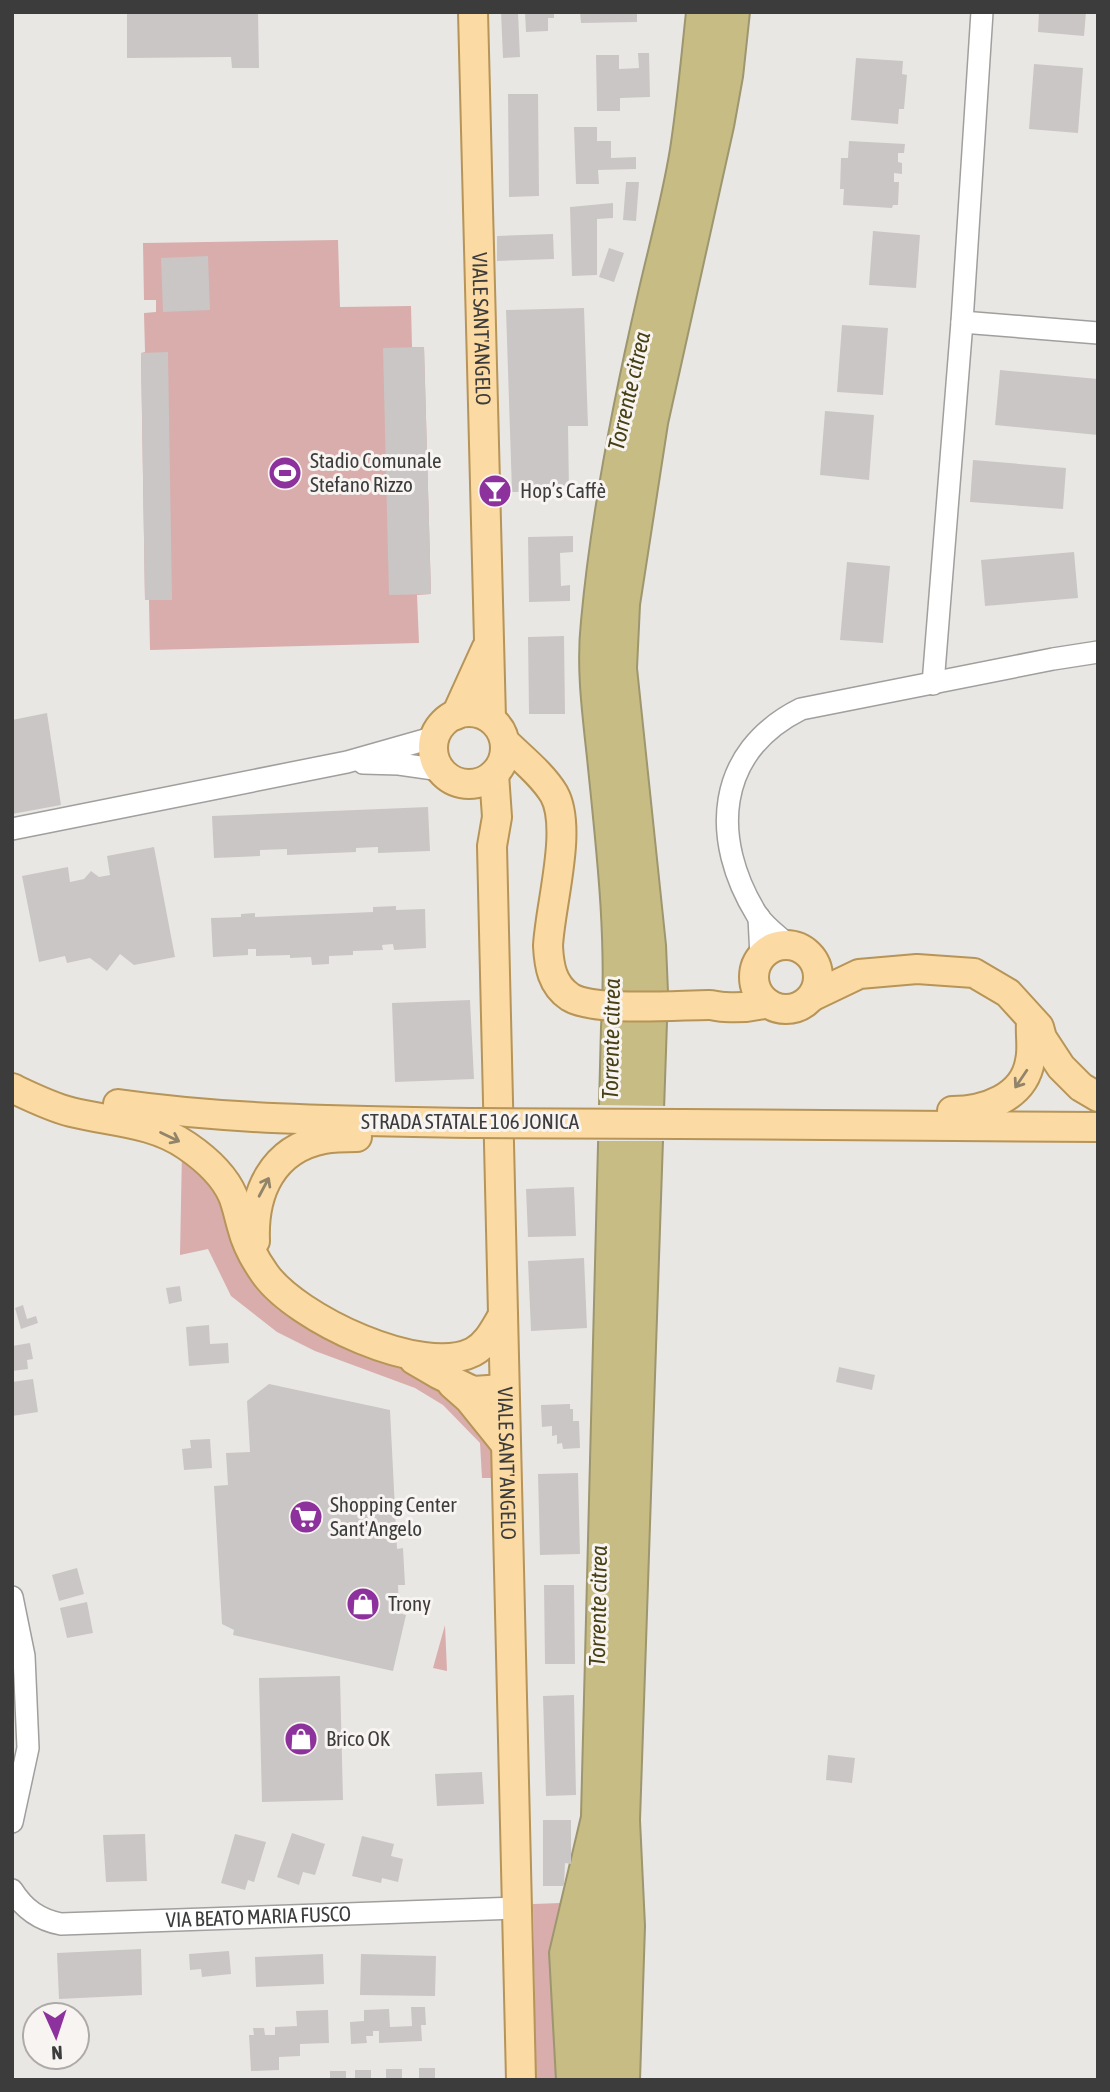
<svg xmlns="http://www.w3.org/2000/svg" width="1110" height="2092" font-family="'Asap Condensed',sans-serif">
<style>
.green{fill:#d8adab}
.water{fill:#c6bc84;stroke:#9d966e;stroke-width:2}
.pier{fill:#e9e7e4}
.building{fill:#cac6c5}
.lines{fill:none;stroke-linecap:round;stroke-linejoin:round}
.minor-casing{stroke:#a19f9d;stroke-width:24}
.major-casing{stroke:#b79457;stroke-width:32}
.minor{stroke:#fff;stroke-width:21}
.major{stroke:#fbdba3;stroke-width:28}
.major-bridge-casing{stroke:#b79457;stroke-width:32;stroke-linecap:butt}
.major-bridge{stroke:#fbdba3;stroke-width:28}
.oneway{stroke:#92846a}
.labels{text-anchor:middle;stroke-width:6;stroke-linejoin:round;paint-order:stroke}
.street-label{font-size:21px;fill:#3d3c3c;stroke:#f7f4f2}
.poi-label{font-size:21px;fill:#3d3c3c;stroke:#f7f4f2;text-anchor:start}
.water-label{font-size:23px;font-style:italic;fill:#484014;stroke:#f7f4f2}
</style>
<rect width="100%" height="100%" fill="#e9e7e4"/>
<path class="green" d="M338,240L340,307L411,306L412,347H424L431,594L417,595L419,643L150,650L149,600H145L141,353L145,352L144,313L156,312V300H144L143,243Z
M182,1151L208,1171L243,1255L426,1374L493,1443L495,1478H482L480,1443L443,1405L415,1388L315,1351L277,1332L231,1296L208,1249L180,1255Z
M445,1625L447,1671L433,1668Z
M561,1903L549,1952L556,2080H536L533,1904Z"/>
<path class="water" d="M686,12H750L743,77L734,127L668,424L640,605L637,668L666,945L668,992L640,1820L645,1926L640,2080H556L549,1952L581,1816L601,1027C607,937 596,847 587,758C582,712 576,667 581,621C591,511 613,401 638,293C649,245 662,198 670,149C677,104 681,58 686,12Z"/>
<path class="pier" d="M596,1105L667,1106L666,1141H595Z"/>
<path class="building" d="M127,12H258L259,68H232L231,57L127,58Z
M501,12H518L520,57L503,58Z
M525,12H554V18H548V31L526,32Z
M580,12H637V22L581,23Z
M1039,12H1086L1084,36L1038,32Z
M638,53H649L650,97L620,98V111H597L596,55H619V69L639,68Z
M856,58L903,61L902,74L907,75L904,109H899L898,124L851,120Z
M1034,64L1083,68L1078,133L1029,129Z
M508,94H538L539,196L509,197Z
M574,127H597V141H611V158L636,157V169L598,170L599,184H576Z
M849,141L905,144L904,153H898V162L902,163V174L894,173V182H899L898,205H893L892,208L843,205L844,189H840L841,158H848Z
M626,182H639L636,221L623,220Z
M613,203V218L597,219V275L572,276L570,207Z
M873,231L920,235L916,288L869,285Z
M553,234L554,259L497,261V236Z
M609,248L624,253L614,282L599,277Z
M208,256L210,310L163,312L161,258Z
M584,308L588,426H568L569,491L512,492L506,310Z
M842,325L888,328L883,395L837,392Z
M424,347L431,594L389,595L383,348Z
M168,352L172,600H145L141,353Z
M1000,370L1098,379V435L995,425Z
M825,411L874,415L869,480L820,475Z
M973,460L1066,468L1063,509L970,502Z
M573,536V552L560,553L561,586L570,585V601L529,602L528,537Z
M1074,552L1078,598L985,606L981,560Z
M847,562L890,566L883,643L840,640Z
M564,636L565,714H529L528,637Z
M47,713L61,805L12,814V720Z
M428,807L430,851L378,853V847L356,848V852L287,855V849L260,850V856L214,858L212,816Z
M154,847L175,957L134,965L120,954L107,971L90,958L67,963L65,956L39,962L22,876L68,867L70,882L84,879L91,871L99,877L110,875L107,856Z
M396,906V910L425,909L426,948L394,950L393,944L382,945L383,950L353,951V955L329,956V964L312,965L311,957L290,958V955L256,956V949H248V955L213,957L211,918L241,917V914L255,913V917L373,912V907Z
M470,1000L474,1079L395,1082L392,1003Z
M574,1187L576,1236L528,1237L526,1189Z
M584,1258L587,1328L531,1331L528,1261Z
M180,1286L182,1301L169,1304L166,1288Z
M23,1305L27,1319L36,1316L38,1323L21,1329L15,1308Z
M209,1325L210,1344L228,1343L229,1363L189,1366L186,1327Z
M30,1343L33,1359L27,1360L28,1369L12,1371V1346Z
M839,1367L875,1375L872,1390L836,1382Z
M33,1379L38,1412L12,1416V1382Z
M269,1384L390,1410L397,1549L403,1548L405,1585H398L399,1613L406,1615L393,1671L233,1635L234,1630L222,1624L214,1486L228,1485L226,1453L250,1452L247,1401Z
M570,1404V1409H573V1421H579L580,1448L563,1449L562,1443L557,1444V1435L552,1436V1426L542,1427L541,1405Z
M210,1439L212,1468L184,1470L182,1449L191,1448L190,1440Z
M578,1473L580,1554L540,1555L538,1474Z
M77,1568L84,1594L59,1601L52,1575Z
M544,1585H574L575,1664H545Z
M87,1602L93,1633L67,1638L60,1608Z
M340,1676L343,1800L262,1802L259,1678Z
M574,1695L576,1795L546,1796L543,1696Z
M828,1755L855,1758L852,1783L826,1780Z
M482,1772L484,1804L437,1806L435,1774Z
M543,1820H571V1864L565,1863L564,1886H543Z
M292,1833L325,1844L315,1875L303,1872L299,1885L277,1877Z
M145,1834L147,1881L106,1882L103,1835Z
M235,1834L266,1842L254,1882L248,1880L245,1890L221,1883Z
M362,1836L394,1844L391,1856L403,1859L398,1882L382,1878L381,1883L352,1876Z
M141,1949L142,1995L59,1999L57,1953Z
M229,1951L231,1974L202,1977L201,1969L190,1970L189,1954Z
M323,1954L324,1984L256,1987L255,1957Z
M361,1954L436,1956L435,1996L360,1995Z
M411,2007H425L426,2025H421L422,2041L379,2043V2031H373V2036H366L367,2043L351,2044L350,2022L364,2021V2010L389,2009L390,2027L412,2026Z
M328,2010L329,2043L300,2044V2056L279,2057V2070L251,2071L249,2035H254L253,2028H264L265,2035H275V2027L297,2026L296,2011Z
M419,2068H435V2080H419Z
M386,2069H402V2080H386Z
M355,2070H371V2080H355Z
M330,2071H346V2080H330Z"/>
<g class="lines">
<defs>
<g id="minor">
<path d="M962,322L1098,333"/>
<path d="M933,684L962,322L982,12"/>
<path d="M363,763L399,764L441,770"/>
<path d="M12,829L347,762L435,737"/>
<path d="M759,917L761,957"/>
<path d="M788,945C778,936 764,926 757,915C710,839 715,752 801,709L1053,659L1098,652"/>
<path d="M12,1597L24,1656L28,1748L12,1822"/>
<path id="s1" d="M12,1890C24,1909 39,1920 61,1924L517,1908"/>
</g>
<g id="major">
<path id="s2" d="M473,12L491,719"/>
<circle cx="469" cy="748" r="36"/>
<path d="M456,715L486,649"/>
<path d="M505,742C521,758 542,774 554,794C573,828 550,905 548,946C549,966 552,985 570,997C594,1012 679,1005 709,1005C714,1005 719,1007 725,1007C739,1008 753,1007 767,1003"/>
<path id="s3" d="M494,774L497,817L492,846L521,2080"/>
<circle cx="786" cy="977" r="32"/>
<path d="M813,996L859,974L917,969L974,973L1008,993L1039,1027L1042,1038L1061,1067L1081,1087L1098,1097"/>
<path d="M12,1088C31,1097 51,1107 71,1112C111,1122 153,1122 187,1146C206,1159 224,1175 233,1196C237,1206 239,1217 242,1227C246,1243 255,1260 265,1274C296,1318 422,1378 473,1352C488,1344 495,1328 503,1315"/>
<path d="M118,1104C238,1121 357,1121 478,1123"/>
<path d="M952,1111C984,1111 1024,1098 1030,1061C1033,1048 1030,1035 1031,1022"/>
<path d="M681,1124L1098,1127"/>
<path d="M255,1241C253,1193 272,1149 324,1139C334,1137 346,1137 357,1137"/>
<path d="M414,1360L438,1374L473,1391L504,1389"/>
<path d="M452,1384L469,1399L506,1445"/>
</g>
</defs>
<use href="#minor" class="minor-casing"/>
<use href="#major" class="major-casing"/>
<use href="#minor" class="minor"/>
<use href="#major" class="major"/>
<defs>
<path id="major-bridge" d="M478,1123L681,1124"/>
</defs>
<use href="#major-bridge" class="major-bridge-casing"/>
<use href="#major-bridge" class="major-bridge"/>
</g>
<defs><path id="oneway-shaft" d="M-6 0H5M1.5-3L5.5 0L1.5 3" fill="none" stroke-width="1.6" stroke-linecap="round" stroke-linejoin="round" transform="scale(1.75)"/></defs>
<g class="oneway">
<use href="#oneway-shaft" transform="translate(1021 1079) rotate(124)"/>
<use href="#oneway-shaft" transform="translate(170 1137) rotate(26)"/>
<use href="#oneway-shaft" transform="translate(264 1187) rotate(-62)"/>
</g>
<defs>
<symbol id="stadium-disc" viewBox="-11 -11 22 22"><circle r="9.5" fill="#8d319c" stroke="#f7f4f2"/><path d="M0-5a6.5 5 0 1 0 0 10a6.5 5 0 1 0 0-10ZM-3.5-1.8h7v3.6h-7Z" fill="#fff"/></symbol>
<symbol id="bar-disc" viewBox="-11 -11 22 22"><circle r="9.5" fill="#8d319c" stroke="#f7f4f2"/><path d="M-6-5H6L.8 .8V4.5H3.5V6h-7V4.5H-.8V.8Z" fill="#fff"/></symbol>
<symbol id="supermarket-disc" viewBox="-11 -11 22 22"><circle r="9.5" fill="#8d319c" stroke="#f7f4f2"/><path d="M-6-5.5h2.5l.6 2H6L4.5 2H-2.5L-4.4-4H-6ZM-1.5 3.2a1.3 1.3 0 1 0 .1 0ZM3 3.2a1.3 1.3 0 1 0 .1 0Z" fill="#fff"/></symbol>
<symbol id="shop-disc" viewBox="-11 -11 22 22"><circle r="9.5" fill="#8d319c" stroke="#f7f4f2"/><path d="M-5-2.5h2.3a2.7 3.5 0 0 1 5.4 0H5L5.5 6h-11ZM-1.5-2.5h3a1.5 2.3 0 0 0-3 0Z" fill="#fff"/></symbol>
</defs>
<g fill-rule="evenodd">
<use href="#stadium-disc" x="266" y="454" width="38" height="38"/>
<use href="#bar-disc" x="476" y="472" width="38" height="38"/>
<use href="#supermarket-disc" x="287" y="1498" width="38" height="38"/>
<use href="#shop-disc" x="344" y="1585" width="38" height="38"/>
<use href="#shop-disc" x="282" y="1720" width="38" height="38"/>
</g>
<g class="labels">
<g class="street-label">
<text dy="7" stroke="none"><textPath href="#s2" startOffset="317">VIALE SANT'ANGELO</textPath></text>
<text x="470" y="1129">STRADA STATALE 106 JONICA</text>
<text dy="7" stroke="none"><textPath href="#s3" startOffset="690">VIALE SANT'ANGELO</textPath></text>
<text dy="7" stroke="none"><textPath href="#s1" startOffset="259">VIA BEATO MARIA FUSCO</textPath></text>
</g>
<g class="poi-label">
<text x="310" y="468">Stadio Comunale<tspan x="310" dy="24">Stefano Rizzo</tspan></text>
<text x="520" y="498">Hop’s Caffè</text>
<text x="330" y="1512">Shopping Center<tspan x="330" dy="24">Sant'Angelo</tspan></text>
<text x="388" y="1611">Trony</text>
<text x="326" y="1746">Brico OK</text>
</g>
<g class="water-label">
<text transform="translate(629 391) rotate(-77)" y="8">Torrente citrea</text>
<text transform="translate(611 1039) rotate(-89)" y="8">Torrente citrea</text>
<text transform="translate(598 1606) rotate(-89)" y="8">Torrente citrea</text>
</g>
</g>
<rect width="1110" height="2092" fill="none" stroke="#3d3c3c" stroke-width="28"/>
<g transform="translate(56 2036) rotate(177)"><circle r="33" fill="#f7f4f2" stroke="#adaaa9" stroke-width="2"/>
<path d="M0-5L12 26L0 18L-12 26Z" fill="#8d319c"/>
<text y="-10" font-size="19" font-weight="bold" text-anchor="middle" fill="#3d3c3c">N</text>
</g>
</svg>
